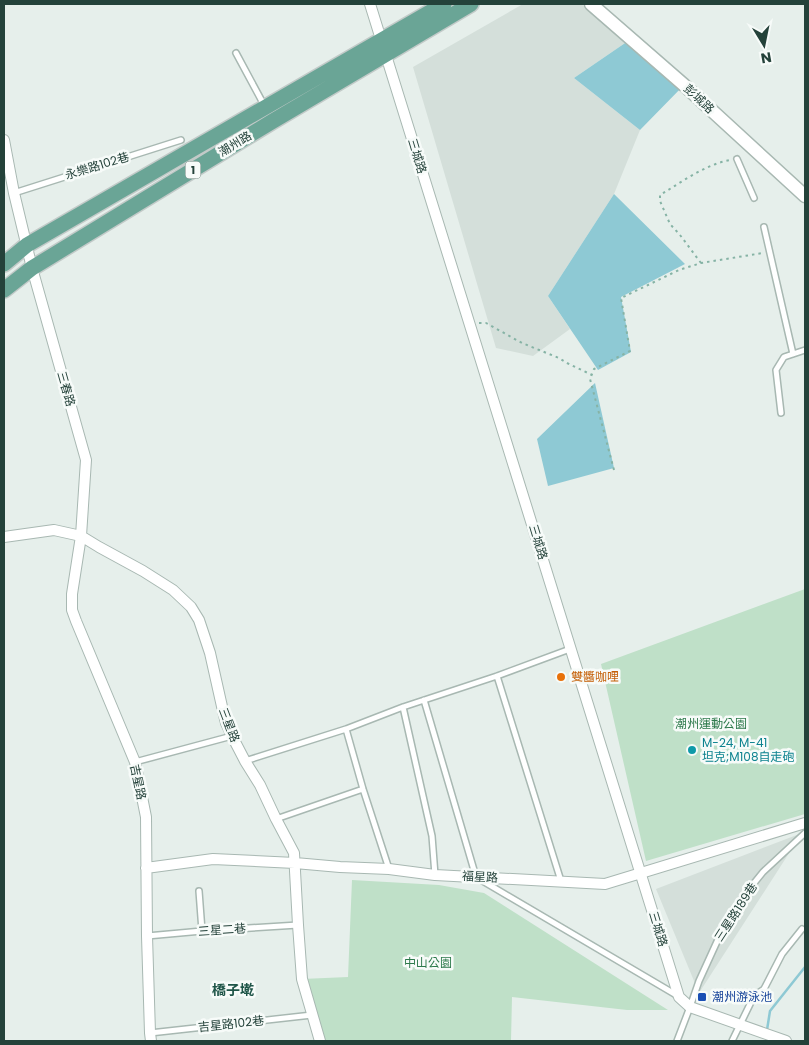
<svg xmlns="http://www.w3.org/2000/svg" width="809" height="1045" font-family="Poppins,'Noto Sans TC',sans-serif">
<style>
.built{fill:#d4dfda}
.green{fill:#bfe0c8}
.water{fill:#8ec9d4}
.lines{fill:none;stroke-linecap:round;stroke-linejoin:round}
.stream{stroke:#8ec9d4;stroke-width:2.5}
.service-casing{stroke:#a8b8b2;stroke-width:8}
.minor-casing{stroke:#a8b8b2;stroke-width:12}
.tertiary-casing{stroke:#a8b8b2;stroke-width:15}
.primary-casing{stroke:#c2cac8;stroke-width:18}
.path{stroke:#86b3a5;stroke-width:2;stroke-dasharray:2.5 4;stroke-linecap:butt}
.service{stroke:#fff;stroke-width:5}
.minor{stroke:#fff;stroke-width:10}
.tertiary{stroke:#fff;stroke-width:12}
.primary{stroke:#6aa596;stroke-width:15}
.food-dot{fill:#e8710a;stroke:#f7fbf9;stroke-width:2}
.culture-dot{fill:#0f9aa8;stroke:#f7fbf9;stroke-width:2}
.transit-dot{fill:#1a4fb4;stroke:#f7fbf9;stroke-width:2}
.labels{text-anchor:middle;stroke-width:5;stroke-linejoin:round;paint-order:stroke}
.shield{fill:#f7fbf9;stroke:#637a73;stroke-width:1}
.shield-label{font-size:11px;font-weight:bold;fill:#24423a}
.street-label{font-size:12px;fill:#24423a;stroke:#f7fbf9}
.food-label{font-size:12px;fill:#c56008;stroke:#f7fbf9;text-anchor:start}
.park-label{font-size:12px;fill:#2d7a4b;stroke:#f7fbf9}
.culture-label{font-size:12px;fill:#0d838f;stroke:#f7fbf9;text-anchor:start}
.transit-label{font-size:12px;fill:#164399;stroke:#f7fbf9;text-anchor:start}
.neighbourhood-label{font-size:14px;font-weight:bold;fill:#1f5548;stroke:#f7fbf9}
</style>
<rect width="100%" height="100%" fill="#e6efeb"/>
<path class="built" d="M523,4H581L631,39L574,78L640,130L614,194L548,296L570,329L533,356L496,348L413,67Z
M802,833L699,993L656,889Z"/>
<path class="green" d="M805,589V814L646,861L601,664Z
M352,880L439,885L484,893L668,1010H627L512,997L511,1041H320L302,979L348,977Z"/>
<path class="water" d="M631,39L684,85L640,130L574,78Z
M614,194L685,264L621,297L631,352L598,370L548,296Z
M595,383L614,468L548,486L537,439Z"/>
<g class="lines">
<path class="stream" d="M767,1030L770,1011L805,967"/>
<defs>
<path id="service" d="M236,53L264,105
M737,159L754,198
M14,193L181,140
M764,227L793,354L805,350
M781,413L776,370L784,357L793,354
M497,676L561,881
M424,700L476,877L678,996
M403,707L432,836L435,875
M346,729L363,789L389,869
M245,761L346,729L403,707L497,676L570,649
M135,762L232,736
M276,819L363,789
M199,891L202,931
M147,936L202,931L298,925
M150,1033L312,1015
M677,1041L690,1007L699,981L720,935L727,922L746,893L763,872L805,833
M732,1041L754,996L764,989L782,954L802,929"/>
<path id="minor" d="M370,4L679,997L690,1007L786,1041
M4,140L14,193L32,268L86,460L81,536L72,594V610L76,621L135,762L146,817L147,936L150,1033L151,1041
M4,537L54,530L81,536L99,547L143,571L173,590L191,607L199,620L210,653L223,711L226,723L232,736L245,761L260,785L276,819L294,853L298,925L302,979L320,1041
M146,868L213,859L295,863L340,867L389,869L435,875L605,884L805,823"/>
<path id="tertiary" d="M591,4L684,85L805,196"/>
<path id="primary" d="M4,264L27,245L444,4
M4,290L32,268L273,121L471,4"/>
</defs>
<use href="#service" class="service-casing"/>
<use href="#minor" class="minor-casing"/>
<use href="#tertiary" class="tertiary-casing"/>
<use href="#primary" class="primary-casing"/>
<path class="path" d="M701,263L680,235L670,224L660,201V195C682,182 704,165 730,160
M479,323H486L522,343L559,358L567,363L592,375
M614,470L590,379L594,369L630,351L621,298L679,270L701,263L763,253"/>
<use href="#service" class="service"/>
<use href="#minor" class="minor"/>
<use href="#tertiary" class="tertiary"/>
<use href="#primary" class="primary"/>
</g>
<circle class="food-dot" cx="561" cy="677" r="5"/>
<circle class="culture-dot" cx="692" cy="750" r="5"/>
<rect class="transit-dot" x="697" y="992" width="10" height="10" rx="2.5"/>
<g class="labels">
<rect class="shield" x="185.5" y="161.5" width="15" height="17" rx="4"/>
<g class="shield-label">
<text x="193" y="174">1</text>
</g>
<g class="street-label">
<text transform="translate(699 99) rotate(43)" y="4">彭城路</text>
<text transform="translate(235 144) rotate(-31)" y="4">潮州路</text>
<text transform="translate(417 156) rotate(73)" y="4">三城路</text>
<text transform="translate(97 166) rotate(-17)" y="4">永樂路102巷</text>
<text transform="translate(66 389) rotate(74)" y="4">三春路</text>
<text transform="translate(538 542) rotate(73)" y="4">三城路</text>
<text transform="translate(229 725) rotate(69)" y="4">三星路</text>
<text transform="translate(138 782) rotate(78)" y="4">吉星路</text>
<text transform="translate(480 877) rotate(3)" y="4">福星路</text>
<text transform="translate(736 912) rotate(-57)" y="4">三星路189巷</text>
<text transform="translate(658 929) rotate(73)" y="4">三城路</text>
<text transform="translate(222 930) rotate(-4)" y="4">三星二巷</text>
<text transform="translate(231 1024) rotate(-6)" y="4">吉星路102巷</text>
</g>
<g class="food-label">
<text x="571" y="681">雙醬咖哩</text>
</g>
<g class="park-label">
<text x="711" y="728">潮州運動公園</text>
<text x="428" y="967">中山公園</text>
</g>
<g class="culture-label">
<text x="702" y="747">M-24, M-41<tspan x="702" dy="14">坦克;M108自走砲</tspan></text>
</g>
<g class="transit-label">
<text x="712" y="1001">潮州游泳池</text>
</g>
<g class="neighbourhood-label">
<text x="233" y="995">橋子墘</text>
</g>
</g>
<rect width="809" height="1045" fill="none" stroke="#24423a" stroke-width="10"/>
<g transform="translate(764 45) rotate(170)" stroke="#f7fbf9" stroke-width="4" paint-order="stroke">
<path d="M0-4L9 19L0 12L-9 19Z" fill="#24423a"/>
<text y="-8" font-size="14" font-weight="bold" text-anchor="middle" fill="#24423a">N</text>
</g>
</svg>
